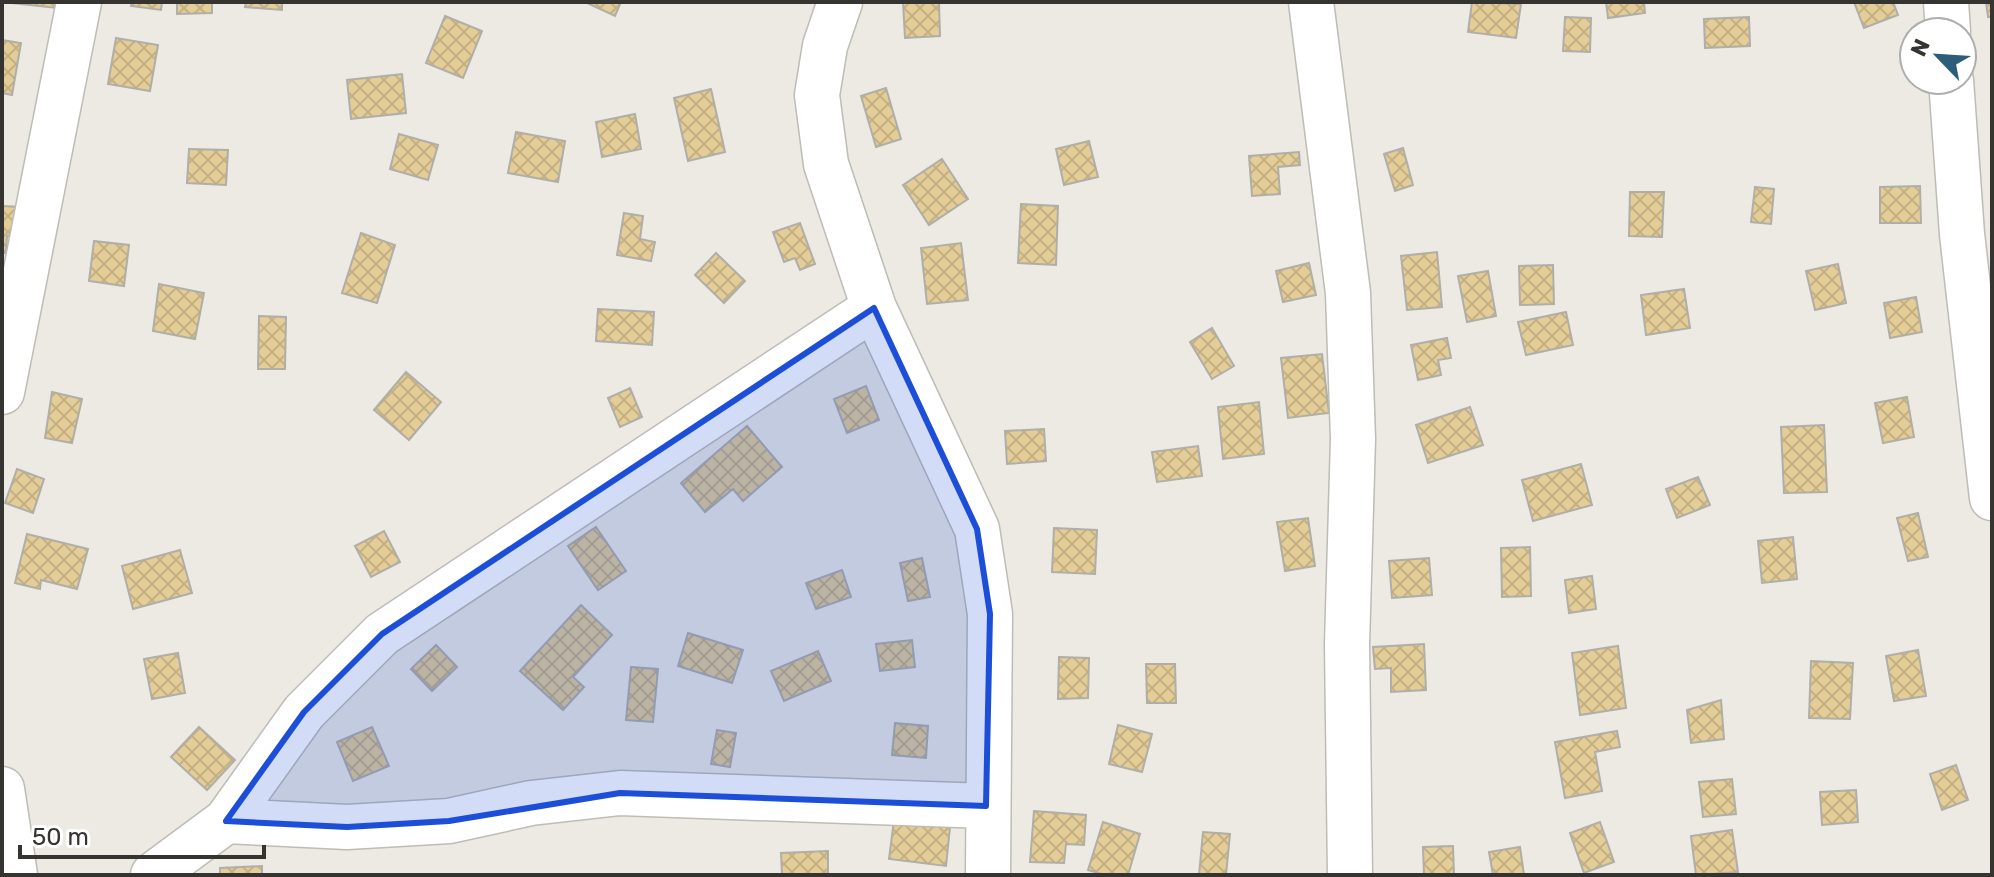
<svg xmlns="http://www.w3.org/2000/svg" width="1994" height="877" font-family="Rubik,sans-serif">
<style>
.building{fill:url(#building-cross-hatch);stroke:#b0aea8;stroke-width:2}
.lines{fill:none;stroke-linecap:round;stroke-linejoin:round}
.minor-casing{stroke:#bebcb5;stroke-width:47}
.minor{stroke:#fff;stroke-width:44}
.marked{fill:#1d4ed8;fill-opacity:0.2;stroke:#1d4ed8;stroke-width:6;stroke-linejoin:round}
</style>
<defs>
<pattern id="building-cross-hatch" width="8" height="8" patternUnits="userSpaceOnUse" patternTransform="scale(2)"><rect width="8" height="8" fill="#e4cd97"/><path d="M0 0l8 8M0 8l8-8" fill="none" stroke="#c4b183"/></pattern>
</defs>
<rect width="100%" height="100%" fill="#edeae4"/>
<path class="building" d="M2,2H57V8Z
M132,2H162L161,10L131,6Z
M177,2H212V13L177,14Z
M246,2H282V10L245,7Z
M585,2H621L615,16Z
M903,2H939L940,36L905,38Z
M1472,2L1521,4L1516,38L1468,32Z
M1606,2H1644L1645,13L1608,18Z
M1854,2H1893L1898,15L1864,28Z
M1986,2H1992V17H1988Z
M445,16L482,31L463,78L426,63Z
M1565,17L1591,18L1590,52L1563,51Z
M1749,17L1750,46L1705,48L1704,19Z
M116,38L158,45L150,91L108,84Z
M2,40L21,43L12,95L2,93Z
M402,74L406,113L351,119L347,80Z
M886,88L901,139L876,147L861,96Z
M711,89L725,152L688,161L674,98Z
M635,114L641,149L602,157L596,122Z
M516,132L565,141L558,182L508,173Z
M399,134L438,145L428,180L390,169Z
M1089,141L1098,177L1064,185L1056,149Z
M1403,148L1413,185L1395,191L1384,154Z
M189,149L228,150L226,185L187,183Z
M1299,152L1300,165L1278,167L1280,194L1252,196L1249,156Z
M942,159L968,199L929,225L903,185Z
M1920,186L1921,223H1880V187Z
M1755,187L1774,189L1771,224L1751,222Z
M1630,192H1664L1662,237L1629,236Z
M1021,204L1058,206L1056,265L1018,263Z
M2,206L22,207L21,237L7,236L6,253H2Z
M624,213L643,216L640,239L655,242L651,261L617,255Z
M800,223L815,264L800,270L795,258L784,262L773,232Z
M361,233L395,245L377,303L342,293Z
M94,241L129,245L124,286L89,281Z
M961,243L968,300L927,304L921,248Z
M1437,252L1442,307L1407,310L1401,256Z
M716,253L745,281L724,303L695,275Z
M1309,263L1316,295L1283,302L1276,271Z
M1838,264L1846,303L1815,310L1806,271Z
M1553,265L1554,304L1520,305L1519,266Z
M1488,271L1496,316L1467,322L1458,276Z
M159,284L204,293L195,339L153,331Z
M1684,289L1690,328L1646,335L1641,295Z
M1916,297L1922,332L1890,338L1884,303Z
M598,309L654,312L652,345L596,341Z
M1566,312L1573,345L1526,355L1518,322Z
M259,316L286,317L285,369H258Z
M1212,328L1234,366L1212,379L1190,342Z
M1447,338L1451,358L1438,360L1441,375L1418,380L1411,345Z
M1322,354L1329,413L1288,418L1281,358Z
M406,372L441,402L409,440L374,410Z
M866,386L879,420L847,433L834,399Z
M630,388L642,417L620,427L608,398Z
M52,392L82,399L72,443L45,438Z
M1907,397L1914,437L1883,443L1875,403Z
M1259,402L1264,454L1223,459L1218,407Z
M1470,407L1483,445L1428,463L1416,425Z
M1824,425L1827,492L1784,493L1781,427Z
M747,426L782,467L743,501L733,489L705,512L681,483Z
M1044,429L1046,461L1007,464L1005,431Z
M1198,446L1202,476L1157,482L1152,452Z
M1581,464L1592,505L1533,521L1522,480Z
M17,469L44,479L33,513L5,503Z
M1698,477L1710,505L1677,518L1666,489Z
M1918,513L1928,557L1908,561L1897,518Z
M1308,518L1315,566L1285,571L1277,522Z
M596,527L626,571L598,590L568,546Z
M1054,528L1097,530L1095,574L1052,572Z
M384,531L400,562L371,577L355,546Z
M27,534L88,549L77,589L41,580L40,589L15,583Z
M1793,537L1797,579L1762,583L1758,541Z
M1530,547L1531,596L1502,597L1501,548Z
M180,550L192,593L133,609L122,566Z
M922,558L930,597L908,601L900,563Z
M1429,558L1432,595L1392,598L1389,561Z
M842,570L851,597L816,609L806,583Z
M1592,576L1596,609L1569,613L1565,580Z
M581,605L612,635L573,677L584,687L563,710L520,671Z
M688,633L743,650L732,683L678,666Z
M912,640L915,667L880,671L876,644Z
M1424,644L1426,690L1391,692V668L1375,669L1373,647Z
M436,645L457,667L432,691L411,669Z
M1618,646L1626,708L1580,715L1572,653Z
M1918,650L1926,696L1894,701L1886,656Z
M818,651L831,681L784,701L771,671Z
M178,653L185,693L152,699L144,659Z
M1059,657L1089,658L1088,698L1058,699Z
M1811,661L1853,663L1850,719L1809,718Z
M1146,664H1175L1176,703H1147Z
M631,667L658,669L653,722L626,720Z
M1721,700L1724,739L1691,743L1687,710Z
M895,723L928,726L926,758L892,755Z
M1118,725L1152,734L1142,772L1109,764Z
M199,727L235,760L207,790L171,757Z
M372,727L389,766L353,781L337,742Z
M717,730L736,733L730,767L711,764Z
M1617,731L1620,747L1595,752L1602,791L1565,798L1555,742Z
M1956,765L1968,800L1942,810L1930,774Z
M1732,779L1736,814L1703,817L1699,782Z
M1856,790L1858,822L1822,825L1820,792Z
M1034,811L1086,815L1084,845L1066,844L1064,863L1030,862Z
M894,820L950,827L946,866L889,859Z
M1103,822L1140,834L1128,875H1105L1088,870Z
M1600,822L1614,862L1584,873L1570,833Z
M1732,830L1738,872L1696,875L1691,836Z
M1203,832L1230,834L1226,875H1199Z
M1453,846L1454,875H1424L1423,847Z
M1520,847L1524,875H1493L1489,852Z
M828,851V875H782L781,853Z
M262,866V875H220V868Z"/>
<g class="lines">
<defs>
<path id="minor" d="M840,2L825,46L817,95L826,164L874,308L977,529L990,614L988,875
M1311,2L1348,293L1353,439L1347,644L1350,875
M1946,2L1948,32
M1951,80L1962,234L1992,498
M2,392L79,2
M2,789L15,875
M226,821L347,827L449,821L531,803L620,793L986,806
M153,875L226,821L304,712L382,634L874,308"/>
</defs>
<use href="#minor" class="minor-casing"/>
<use href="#minor" class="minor"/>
</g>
<path class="marked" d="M874,308L977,529L990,614L986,806L620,793L449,821L347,827L226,821L304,712L382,634Z"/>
<rect width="1994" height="877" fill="none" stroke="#353431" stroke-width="8"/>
<g transform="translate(1938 56) rotate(295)"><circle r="38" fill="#ffffff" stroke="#aeaead" stroke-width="2"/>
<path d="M0-6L14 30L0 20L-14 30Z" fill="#2c5d7b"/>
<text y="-12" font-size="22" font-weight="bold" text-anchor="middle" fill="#353431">N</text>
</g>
<path d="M20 845v12h244v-12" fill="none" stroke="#353431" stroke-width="4"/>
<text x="32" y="845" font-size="24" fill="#353431" stroke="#ffffff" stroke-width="6" paint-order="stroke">50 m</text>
</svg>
